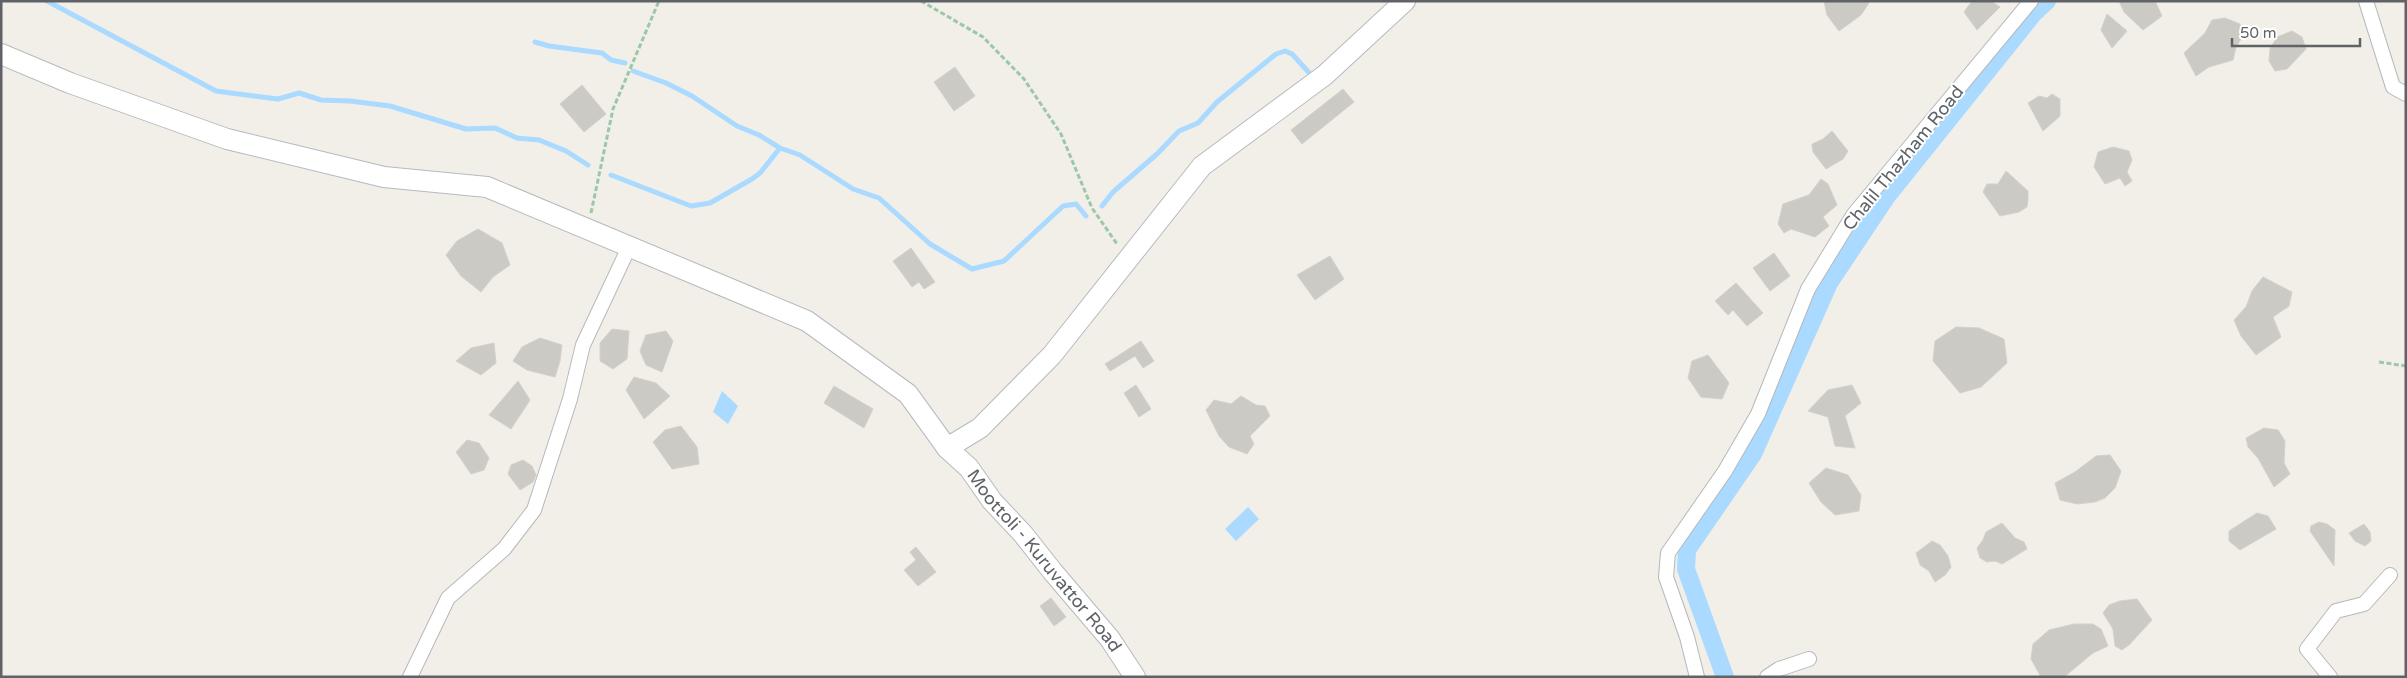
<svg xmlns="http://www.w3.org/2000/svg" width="2407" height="678" font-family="'Varela Round',sans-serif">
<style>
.water{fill:#aadaff}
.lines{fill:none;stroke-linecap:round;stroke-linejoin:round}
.stream{stroke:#aadaff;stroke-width:5}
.canal{stroke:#aadaff;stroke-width:18}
.building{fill:#cccac5;stroke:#d6d1c6}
.street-casing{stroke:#b5b8bc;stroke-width:16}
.secondary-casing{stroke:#b6babf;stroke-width:22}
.path{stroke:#9cc7a9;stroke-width:3;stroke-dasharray:5 2.5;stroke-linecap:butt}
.street{stroke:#fff;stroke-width:14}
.secondary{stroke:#fff;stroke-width:20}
.labels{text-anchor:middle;stroke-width:4;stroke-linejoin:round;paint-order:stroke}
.street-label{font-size:18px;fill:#5f6368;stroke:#fff}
</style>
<rect width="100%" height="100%" fill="#f1efe8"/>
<path class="water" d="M722,391L738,406L728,424L713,412Z
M1248,507L1259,519L1236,541L1225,529Z"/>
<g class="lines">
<path class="stream" d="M47,1L216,91L278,99L299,93L321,100L350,101L390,106L466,129L495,128L517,138L539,140L566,151L588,165
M535,42L549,46L602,53L611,60L625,63
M633,71L666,83L692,96L737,126L759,135L780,148
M611,175L691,206L710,203L752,179L760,173L780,148L800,155L853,189L879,198L930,244L972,269L1004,261L1063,206L1076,204L1086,216
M1102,206L1113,192L1157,154L1179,131L1198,123L1217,102L1276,54L1285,51L1292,54L1313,77"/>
<path class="canal" d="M1725,677L1686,569L1687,550L1753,454L1829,283L1887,196L2033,14L2047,1"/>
</g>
<path class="building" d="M1824,1H1868L1869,3L1861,15L1839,31L1827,15Z
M1972,1H1991L2000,7L1977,30L1964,12Z
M2119,1H2155L2162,16L2143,30L2124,12Z
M2107,14L2127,31L2112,48L2101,30Z
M2225,18L2240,24L2243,36L2236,47L2233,60L2209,67L2196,76L2184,53L2205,33L2212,20Z
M2292,31L2302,37L2306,49L2287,69L2275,71L2269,61L2270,49L2277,37Z
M955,67L975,96L954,111L934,82Z
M582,85L606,114L584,132L560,104Z
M1343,89L1354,102L1302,144L1291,130Z
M2052,94L2060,99V116L2043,131L2028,103L2039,96L2047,98Z
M1832,131L1848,151L1843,159L1826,169L1813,152L1812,144L1823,139Z
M2113,147L2129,151L2132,160L2127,172L2132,181L2125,186L2120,178L2105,184L2094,167L2098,152Z
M2006,171L2028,191V200L2027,207L2019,212L2000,216L1983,192L1987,184H1998Z
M1821,179L1828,184L1837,205L1823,217L1829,226L1815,237L1791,229L1784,233L1778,224L1783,204L1809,195Z
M478,229L502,243L510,265L493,277L481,292L461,276L446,255L457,241Z
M911,248L935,282L924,289L919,282L912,287L893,261Z
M1774,253L1790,276L1770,291L1753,268Z
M1330,256L1344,279L1315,300L1297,275Z
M2263,277L2292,292L2289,306L2273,317L2281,337L2256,355L2241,336L2234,320L2246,307L2252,291Z
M1736,283L1763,313L1747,326L1733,310L1728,315L1715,301Z
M1956,327L1979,328L2004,339L2007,363L1981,387L1960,393L1933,361L1935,341Z
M612,329L629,331L627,359L613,369L600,361V343Z
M666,331L673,341L662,372L646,365L640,351L646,335Z
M540,338L562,345L560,361L555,377L527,370L513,361L522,347Z
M1141,341L1154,361L1143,368L1135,356L1110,371L1105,364Z
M494,343L496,363L481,375L456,361L471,348Z
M1708,355L1729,383L1722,399L1701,397L1688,378L1692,361Z
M634,377L656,383L670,396L644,419L626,390Z
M518,381L530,400L511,429L489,415Z
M1136,385L1151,409L1139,417L1124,393Z
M1852,385L1861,403L1845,416L1855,448L1835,446L1828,417L1808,411L1828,390Z
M834,386L873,409L864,428L824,403Z
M1241,396L1256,405L1265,406L1270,416L1250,436L1254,444L1247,454L1229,447L1219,436L1206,410L1214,400L1231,404Z
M681,426L697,447L699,464L672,469L653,442L665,430Z
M2264,428L2278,430L2285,441L2284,463L2290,474L2274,487L2258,458L2248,447L2246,438Z
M467,440L479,443L489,458L484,470L471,474L456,452Z
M2110,455L2121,471L2115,488L2105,498L2095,502L2077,504L2060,500L2055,483L2075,472L2096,456Z
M523,460L532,466L536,475L533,482L520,490L508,474L511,465Z
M1826,468L1848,475L1861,495L1859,511L1835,515L1821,502L1809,483Z
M2257,513L2268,516L2276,529L2240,550L2229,541V531Z
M2319,522L2327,524L2335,530L2334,566L2310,531L2311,526Z
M2002,523L2015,538L2024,542L2027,549L2002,564L1995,561L1987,562L1980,558L1977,548L1983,540L1986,532Z
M2364,524L2370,532L2371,541L2365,546L2355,541L2349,533Z
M1932,541L1940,545L1948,556L1951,567L1945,575L1935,582L1929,571L1920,565L1916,553Z
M916,547L936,572L918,586L904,570L916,560L910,552Z
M1051,598L1066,617L1054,626L1040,606Z
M2137,599L2152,620L2129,645L2122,650L2115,646L2113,629L2103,613L2109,605L2120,601Z
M2074,624H2093L2101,629L2108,646L2093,653L2064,677H2041L2031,659L2033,644L2049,630Z"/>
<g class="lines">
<defs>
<path id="street" d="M2366,1L2393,87L2406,94
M410,677L448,598L504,549L534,510L570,399L583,345L630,245
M1697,677L1687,637L1666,577L1668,553L1725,471L1758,414L1808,289L1854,214L2031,1
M1767,677L1779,669L1809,659
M2330,677L2307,649L2336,611L2364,604L2390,575"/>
<g id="secondary">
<path id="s1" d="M1,54L70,83L227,139L384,177L487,187L807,321L908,394L947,448L969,468L992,501L1023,534L1053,572L1110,639L1135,677"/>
<path d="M947,448L980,428L1052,355L1202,166L1325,75L1405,1"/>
</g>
</defs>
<use href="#street" class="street-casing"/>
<use href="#secondary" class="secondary-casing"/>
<path class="path" d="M921,1L983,37L1024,79L1061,134L1092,208L1117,244
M591,213L613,109L659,1
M2379,362L2406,366"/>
<use href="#street" class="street"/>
<use href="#secondary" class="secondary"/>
</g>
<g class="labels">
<g class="street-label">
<text transform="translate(1903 158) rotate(-51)" y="6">Chalil Thazham Road</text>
<text dy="6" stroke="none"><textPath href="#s1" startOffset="1194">Moottoli - Kuruvattor Road</textPath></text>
</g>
</g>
<rect width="2407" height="678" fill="none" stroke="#5f6368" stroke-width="5"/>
<path d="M2232 38v8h128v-8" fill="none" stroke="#5f6368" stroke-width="2.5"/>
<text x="2240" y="38" font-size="15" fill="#5f6368" stroke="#ffffff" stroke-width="4" paint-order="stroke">50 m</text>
</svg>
